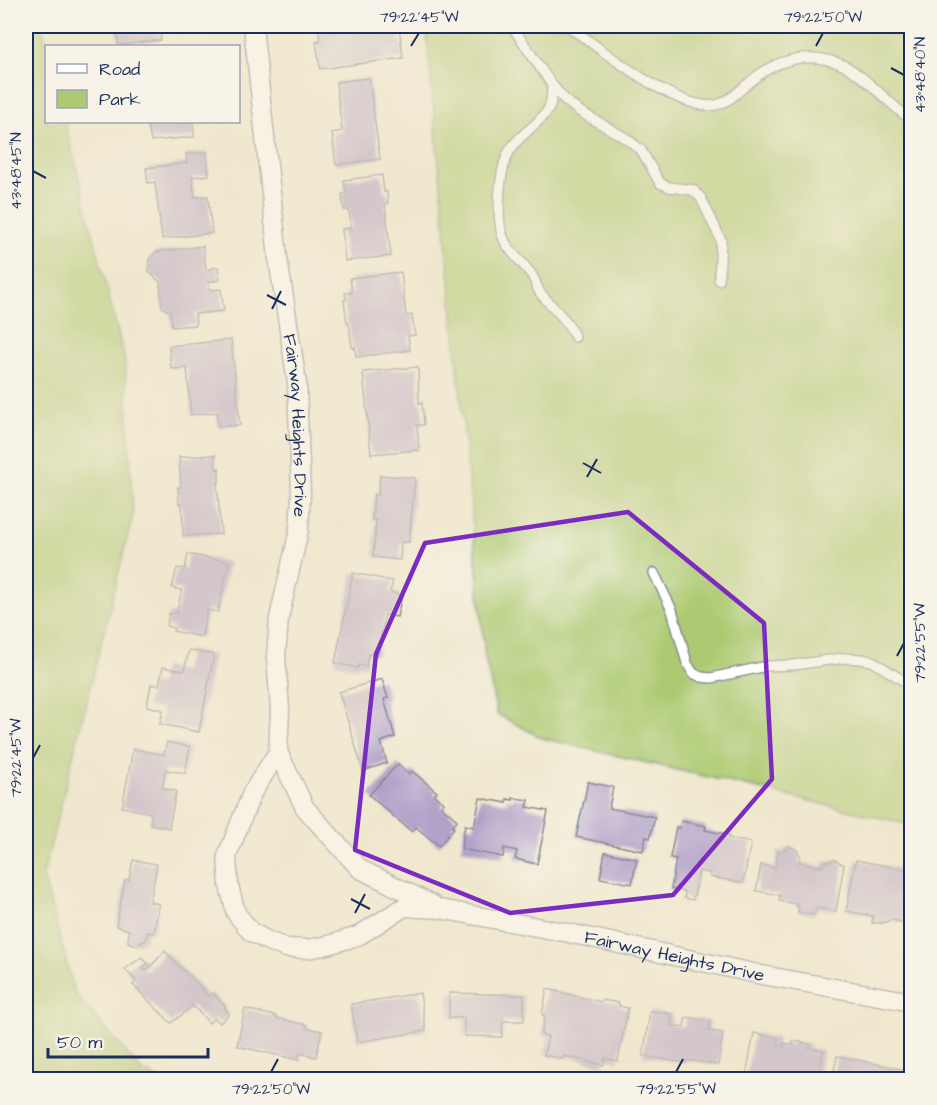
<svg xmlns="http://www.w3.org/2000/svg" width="937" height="1105" font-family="'Architects Daughter',sans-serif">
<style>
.green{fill:#adca72;stroke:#647c68;stroke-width:1.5}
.building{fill:#b2a1c9}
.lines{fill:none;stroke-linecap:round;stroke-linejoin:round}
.service-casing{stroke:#868c96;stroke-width:12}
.minor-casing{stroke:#868c96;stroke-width:21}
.service{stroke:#fff;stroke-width:9}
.minor{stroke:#fff;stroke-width:18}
.marked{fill:none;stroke:#7b2cbf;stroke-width:4.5;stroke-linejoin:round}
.ticks{fill:none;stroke:#1b2f5e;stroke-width:2}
.labels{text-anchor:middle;stroke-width:6;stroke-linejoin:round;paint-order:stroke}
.street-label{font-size:18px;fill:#1b2f5e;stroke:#f7f3e8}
.neatline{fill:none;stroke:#1b2f5e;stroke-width:2}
.ticks-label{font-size:15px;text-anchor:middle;fill:#1b2f5e}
</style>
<rect width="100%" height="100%" fill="#f7f3e8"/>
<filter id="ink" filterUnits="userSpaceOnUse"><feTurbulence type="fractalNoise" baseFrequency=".0167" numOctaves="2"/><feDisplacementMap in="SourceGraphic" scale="12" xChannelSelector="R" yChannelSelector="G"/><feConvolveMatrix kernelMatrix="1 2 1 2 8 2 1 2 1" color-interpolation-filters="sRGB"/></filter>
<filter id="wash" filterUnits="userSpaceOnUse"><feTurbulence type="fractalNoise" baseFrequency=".008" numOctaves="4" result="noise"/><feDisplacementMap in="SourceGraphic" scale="24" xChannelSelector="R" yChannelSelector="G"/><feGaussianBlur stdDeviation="1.35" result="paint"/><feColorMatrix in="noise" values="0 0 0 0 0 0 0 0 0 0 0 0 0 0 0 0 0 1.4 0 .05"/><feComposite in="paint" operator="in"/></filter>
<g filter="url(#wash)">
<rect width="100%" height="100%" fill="#f0e8ce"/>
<path class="green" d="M26,26H41L47,46L46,122H65L125,361L133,515L43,876L75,994L141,1070L158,1079H26Z
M426,26H911V825L542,738L497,714L485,657Z"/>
<g id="blocks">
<path class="building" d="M116,26H160L161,40L119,45Z
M318,26H399L403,58L320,69L316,41H320Z
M369,78L380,159L336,165L332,133L342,131L336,82Z
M147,122H193L194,137L151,141Z
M207,152L209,175L192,177L195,197L208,196L212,233L162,239L155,182L148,183L146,168L187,163L186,154Z
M382,175L384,192H387L388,203L385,204L391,256L345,261L342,229L351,228L349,210H344L342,194L346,193L344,180Z
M203,246L206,270L218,267L220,280L208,282L210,290L221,289L224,311L195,314L196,325L172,327L170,312L162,307L160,282L149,272V259L156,252Z
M401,272L406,316L412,315L415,335L408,336L410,350L356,357L355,347L352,348L349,323H347L344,300H346L345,293H352L350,278Z
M231,340L240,425L218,427L217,412L191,415L187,368L171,369L169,346Z
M418,367L419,403L422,402L424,425H417L419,450L371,454L363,372Z
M215,455L216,469L219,468V483H217L221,534L183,536L182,504H179L178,487H181L179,457Z
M380,475L415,478L409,542H401L400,560L373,557L376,520H372L374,494L378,495Z
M188,554L229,562L218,612L207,610L202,637L173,631L174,628L167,626L169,613L176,614L182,590L172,588L177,568L185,569Z
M353,573L393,581L390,592L402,595L397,617L385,615L377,655L368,654L366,667L359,665L358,668L335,663Z
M189,650L214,655L199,732L160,724L163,710L147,706L151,684L159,685L163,667L184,671Z
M382,679L388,698L384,699L395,737L381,742L387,763L363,771L339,692Z
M167,742L190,747L185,773L165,770L162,788L176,791L169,828L150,824L152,813L122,807L133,749L164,755Z
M398,764L409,774L412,771L437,792L434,795L444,803L441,806L457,820L452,827L454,828L439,846L416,827L412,832L369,795Z
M588,782L613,787L609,808L655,817L650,838L646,837L643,851L576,837Z
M480,798L507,803V799L513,800V798L529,800L527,807L548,811L537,864L515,859L517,851L504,848L503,857L461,849L465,825L474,827Z
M681,821L706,826L705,830L729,835L728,838L751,843L743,883L710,877V873L699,871L693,900L684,898L685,892L671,889L676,859L670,858L676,827L680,828Z
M789,846L797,850L800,856L799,862L822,867L825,861L828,862L834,859L844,865L836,911L817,908L814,915L798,912L799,907L796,906L797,904L779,901L780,895L756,891L761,865L775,868L778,851L781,852Z
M605,852L637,859L632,884L600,878Z
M133,860L157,864L150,902L159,904L154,933L147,932L146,940L136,945L128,942L129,930L116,926L125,880H129Z
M856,860L912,871V924L891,920L883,923H872L873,916L846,911Z
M165,951L204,991L203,992L208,996L212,993L225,1006V1009L229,1014L220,1023L214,1018L209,1023L193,1006L171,1023L133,985L136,981L125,969L142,957L148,964L142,968L146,971Z
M547,989L601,1002L602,1000L619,1003V1006L628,1008L618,1061L605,1058L603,1065L564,1056V1059L544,1055L548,1036L541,1035L545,1016L542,1015Z
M420,993L426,1031L357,1042L351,1004Z
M449,993L524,995V1021H503L502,1037L464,1036V1018H449Z
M245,1009L276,1016V1018L307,1025L306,1028L322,1031L316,1057L300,1053L299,1060L237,1046Z
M650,1011L672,1014L671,1025L684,1027L686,1017L710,1021L709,1031L723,1033L718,1065L686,1060L685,1063L643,1056Z
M754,1033L778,1038L777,1045L784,1047V1043L793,1045V1041L810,1044L809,1048L823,1050L818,1080H750V1077L746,1075Z
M837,1056L912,1071V1080H832Z"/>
</g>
</g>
<g filter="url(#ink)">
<use href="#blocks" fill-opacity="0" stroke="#868c96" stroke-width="1.5"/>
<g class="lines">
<defs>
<path id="service" d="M512,26L552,85L565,100L579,111L627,139L641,150L660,183L669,187L693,190L701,198L721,240L719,280
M568,26C600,48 677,112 716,105C729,102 740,90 750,82C774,61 803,52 835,62C862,70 887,104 912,120
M552,85C552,93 552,101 549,108C540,125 515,136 507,156C499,175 495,223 505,242C512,255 525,264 533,277C536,283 537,289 541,294C553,308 567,319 575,337
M654,573L672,610L687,663L693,673L701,677L711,678L767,666L793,665L844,658L861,659L872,661L912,686"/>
<g id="minor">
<path id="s1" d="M253,26L278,258L297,383L301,494L299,530L279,618L276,657L280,709L278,752L252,793L227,856L229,886L236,913L251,932L268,941L286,948L308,949L328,945L358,936L404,907L440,909L569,933L762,975L912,1002"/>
<path d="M278,752L305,808L360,869L433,905"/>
</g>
</defs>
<use href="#service" class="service-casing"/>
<use href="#minor" class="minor-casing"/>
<use href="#service" class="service"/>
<use href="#minor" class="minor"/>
</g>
</g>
<path d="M0 0H937V1105H0ZM628,512L764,623L772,779L673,895L510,913L355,850L376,654L425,543Z" fill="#f0e8ce" fill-opacity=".55" fill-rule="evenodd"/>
<path class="marked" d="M628,512L764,623L772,779L673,895L510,913L355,850L376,654L425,543Z"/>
<path class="ticks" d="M411,46L419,33M816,46L823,33M891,68L904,75M33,171L46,178M267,295L286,305M272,309L281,291M583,463L601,473M587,477L597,459M897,656L904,643M33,758L40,745M351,899L370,909M355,913L365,894M271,1072L278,1059M676,1072L683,1059"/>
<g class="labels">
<g class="street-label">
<text dy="6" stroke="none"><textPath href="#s1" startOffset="402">Fairway Heights Drive</textPath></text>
<text dy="6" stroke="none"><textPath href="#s1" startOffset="1372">Fairway Heights Drive</textPath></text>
</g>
</g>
<rect width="937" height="1105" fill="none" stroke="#f7f3e8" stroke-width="66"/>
<rect x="45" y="45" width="195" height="78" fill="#f7f3e8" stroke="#9fa5b1" stroke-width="1.5"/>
<rect x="57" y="64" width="30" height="9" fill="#ffffff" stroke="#9fa5b1" stroke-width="1.5"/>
<text x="99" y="75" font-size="18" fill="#1b2f5e">Road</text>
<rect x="57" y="90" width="30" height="18" fill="#adca72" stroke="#9fa5b1" stroke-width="1.5"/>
<text x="99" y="105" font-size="18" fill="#1b2f5e">Park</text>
<path d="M48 1048v9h160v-9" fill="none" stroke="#1b2f5e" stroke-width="3"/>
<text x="57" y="1048" font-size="18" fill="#1b2f5e" stroke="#f7f3e8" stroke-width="4.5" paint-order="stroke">50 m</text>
<rect x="33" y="33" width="871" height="1039" class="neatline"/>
<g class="ticks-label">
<text x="419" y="22">79°22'45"W</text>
<text x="823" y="22">79°22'50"W</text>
<text transform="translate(920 75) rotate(-90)" y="5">43°48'40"N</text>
<text transform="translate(16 171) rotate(-90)" y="5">43°48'45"N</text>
<text transform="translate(920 643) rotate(-90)" y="5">79°22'55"W</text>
<text transform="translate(16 758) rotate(-90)" y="5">79°22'45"W</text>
<text x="271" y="1094">79°22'50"W</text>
<text x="676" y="1094">79°22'55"W</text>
</g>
</svg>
